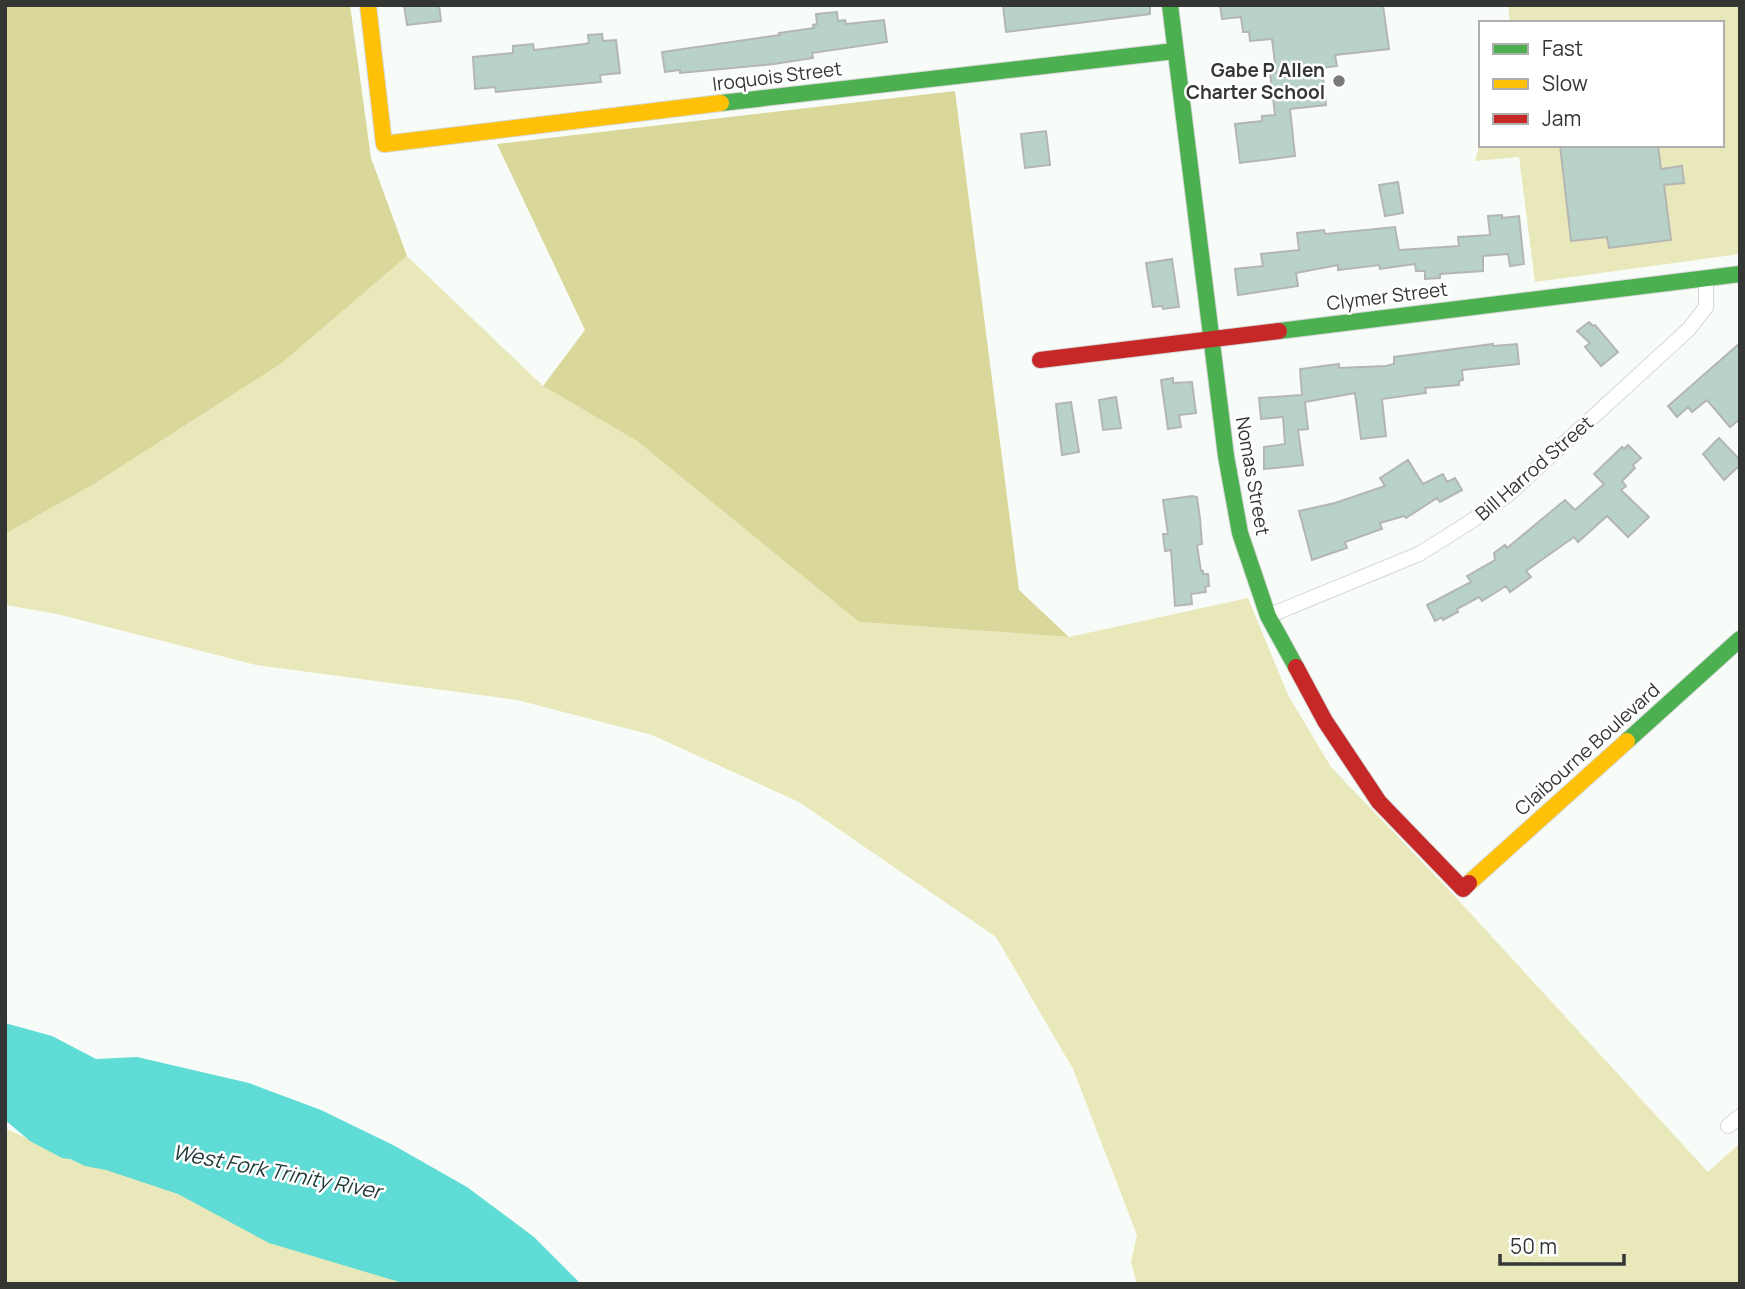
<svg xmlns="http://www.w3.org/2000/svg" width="1745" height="1289" font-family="Manrope,sans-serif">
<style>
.green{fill:#e9e8ba}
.forest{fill:#d9d79a}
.water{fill:#5fdcd5}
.building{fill:#b8d2c8;stroke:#b3b6b4;stroke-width:2}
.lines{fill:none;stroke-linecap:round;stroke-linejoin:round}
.street-casing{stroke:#d6d8d6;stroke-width:16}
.fast-casing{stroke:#d6d8d6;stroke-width:18}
.slow-casing{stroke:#d6d8d6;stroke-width:18}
.jam-casing{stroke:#d6d8d6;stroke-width:18}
.street{stroke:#fefffe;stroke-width:14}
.fast{stroke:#4caf50;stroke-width:16}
.slow{stroke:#ffc107;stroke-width:16}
.jam{stroke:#c62828;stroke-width:16}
.poi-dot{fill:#797b79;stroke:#fff;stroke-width:2.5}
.labels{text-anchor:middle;stroke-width:5;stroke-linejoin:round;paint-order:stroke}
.poi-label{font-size:19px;font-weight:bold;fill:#343634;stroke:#fff;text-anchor:end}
.street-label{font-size:19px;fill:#343634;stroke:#fff}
.water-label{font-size:21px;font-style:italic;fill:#223b39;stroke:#fff}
</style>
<rect width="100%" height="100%" fill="#f8fcf9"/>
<path class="green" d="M1508,5H1740V254L1535,282L1519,157L1475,161L1481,140V145H1722V23H1510Z
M407,256L543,386L637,441L859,622L1069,637L1248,598L1288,695L1331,767L1449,890L1708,1172L1740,1143V1284H1137L1131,1262L1137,1235L1073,1069L996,937L799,802L652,735L517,700L256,665L57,614L5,605V534L94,484L282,363Z
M5,1128L80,1164L188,1181L457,1284H5Z"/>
<path class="forest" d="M5,5H350L371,158L407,256L282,363L94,484L5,534Z
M955,91L1019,590L1069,637L859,622L637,441L543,386L585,330L497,144Z"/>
<path class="water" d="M5,1023L52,1036L96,1059L137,1057L249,1083L321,1110L393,1145L467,1187L534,1237L581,1284H406L396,1281L269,1243L178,1194L106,1170L85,1166L70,1159L62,1158L30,1141L5,1120Z"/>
<path class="building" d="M404,5H439L441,21L407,25Z
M1003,5H1150V14L1006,32Z
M1220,5H1383L1389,49L1335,55L1337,66L1322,68L1326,105L1290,109L1295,156L1240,163L1235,124L1262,121V116L1275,115L1270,72H1276L1272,39L1250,41L1249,32H1243L1241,17L1222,19Z
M837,12L838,21L845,20L846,24L884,20L887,42L812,53L813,58L774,64L680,73V70L665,72L662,52L780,35L779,33L814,28L813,25L817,24L816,14Z
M602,34L603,41L616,40L620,73L600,75L601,82L496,92L495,87L475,89L473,57L513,53V46L533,44L534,50L585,44L589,43L588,35Z
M1046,131L1050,165L1025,168L1021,134Z
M1560,145H1658L1661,169L1682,166L1684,183L1664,185L1671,240L1609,248L1607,237L1571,241Z
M1398,182L1403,213L1385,216L1379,185Z
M1502,215V218L1519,216L1524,264L1510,266L1508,254L1483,256V271L1440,274V278L1425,279V271H1416L1415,264L1380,269L1379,265L1338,270V265L1296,273L1298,286L1238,295L1235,269L1263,266L1261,254L1299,250L1297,233L1324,230L1325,234L1395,227L1399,250L1459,246L1458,237L1490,235L1488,216Z
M1172,259L1179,307L1163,309L1162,306L1153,307L1146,263Z
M1589,322L1593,326L1595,325L1618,352L1601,366L1585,347L1590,343L1577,331Z
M1740,343V419L1730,427L1707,400L1692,412L1688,407L1677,417L1668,406Z
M1493,344V346L1517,344L1519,364L1462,370L1463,380L1459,381V385L1425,388L1426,393L1382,399L1386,436L1361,439L1355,393L1305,402L1308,429L1298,430L1303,465L1264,469V447L1285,444L1283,417L1261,419L1259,398L1302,395L1300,369L1339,364V368L1386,366L1394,364V357Z
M1173,378V383L1192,382L1196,413L1179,415L1181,427L1168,429L1161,380Z
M1116,397L1121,428L1103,430L1099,400Z
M1071,402L1079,452L1062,455L1056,404Z
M1719,438L1740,460V465L1724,480L1703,454Z
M1628,445L1641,458L1633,465L1635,468L1622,481L1626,486L1621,490L1649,517L1628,537L1607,516L1578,542L1574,537L1526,571L1531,577L1510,592L1506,586L1482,601L1479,597L1457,609L1458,612L1443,620L1442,617L1435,621L1427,605L1471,582L1467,576L1495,560L1494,553L1505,545L1507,548L1565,500L1575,510L1604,484L1594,474L1622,447L1624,449Z
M1408,460L1423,484L1443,474L1447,482L1455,478L1462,490L1440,502L1437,498L1406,518L1404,516L1380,523L1382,529L1345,542L1347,548L1312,560L1299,511L1335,503L1385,486L1380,478Z
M1192,496L1197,497L1200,519L1202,544L1197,545L1201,571H1203V574H1208L1209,586L1205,587L1206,592L1191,594L1192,604L1175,606L1171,550L1165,551L1163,534H1168L1163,500Z"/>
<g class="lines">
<defs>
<path id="street" d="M1268,616L1419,554L1470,522L1510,493L1689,329L1706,307V278
M1728,1126L1740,1116"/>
<path id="fast" d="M1170,5L1226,456L1240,533L1268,616L1296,667
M721,103L1175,51
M1279,331L1740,274
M1627,741L1740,639"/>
<path id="slow" d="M368,5L384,144L721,103
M1469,883L1627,741"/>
<path id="jam" d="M1040,360L1279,331
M1296,667L1325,721L1379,802L1463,889L1469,883"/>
</defs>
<use href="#street" class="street-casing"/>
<use href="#fast" class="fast-casing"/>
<use href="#slow" class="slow-casing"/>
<use href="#jam" class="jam-casing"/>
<use href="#street" class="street"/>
<use href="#fast" class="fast"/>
<use href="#slow" class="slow"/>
<use href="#jam" class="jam"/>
</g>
<circle class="poi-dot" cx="1339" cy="81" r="7"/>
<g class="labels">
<g class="poi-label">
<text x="1325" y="77">Gabe P Allen<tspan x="1325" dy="22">Charter School</tspan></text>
</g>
<g class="street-label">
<text transform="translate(777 76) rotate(-7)" y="7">Iroquois Street</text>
<text transform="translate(1387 296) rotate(-7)" y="7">Clymer Street</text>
<text transform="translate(1534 468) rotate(-41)" y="7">Bill Harrod Street</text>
<text transform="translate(1253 476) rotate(80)" y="7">Nomas Street</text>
<text transform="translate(1587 749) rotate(-42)" y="7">Claibourne Boulevard</text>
</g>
<g class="water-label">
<text transform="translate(277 1172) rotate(11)" y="7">West Fork Trinity River</text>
</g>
</g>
<rect width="1745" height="1289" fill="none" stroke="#343634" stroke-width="14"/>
<rect x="1479" y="21" width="245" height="126" fill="#ffffff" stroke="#aeafae" stroke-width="2"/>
<rect x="1493" y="44" width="35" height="10" fill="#4caf50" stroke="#aeafae" stroke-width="2"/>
<text x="1542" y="56" font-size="21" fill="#343634">Fast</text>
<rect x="1493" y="79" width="35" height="10" fill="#ffc107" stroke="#aeafae" stroke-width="2"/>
<text x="1542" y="91" font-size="21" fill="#343634">Slow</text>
<rect x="1493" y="114" width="35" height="10" fill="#c62828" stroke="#aeafae" stroke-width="2"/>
<text x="1542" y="126" font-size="21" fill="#343634">Jam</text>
<path d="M1500 1254v10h124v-10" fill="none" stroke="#343634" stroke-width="3.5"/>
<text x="1510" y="1254" font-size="21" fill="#343634" stroke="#ffffff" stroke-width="5" paint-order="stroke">50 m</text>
</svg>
